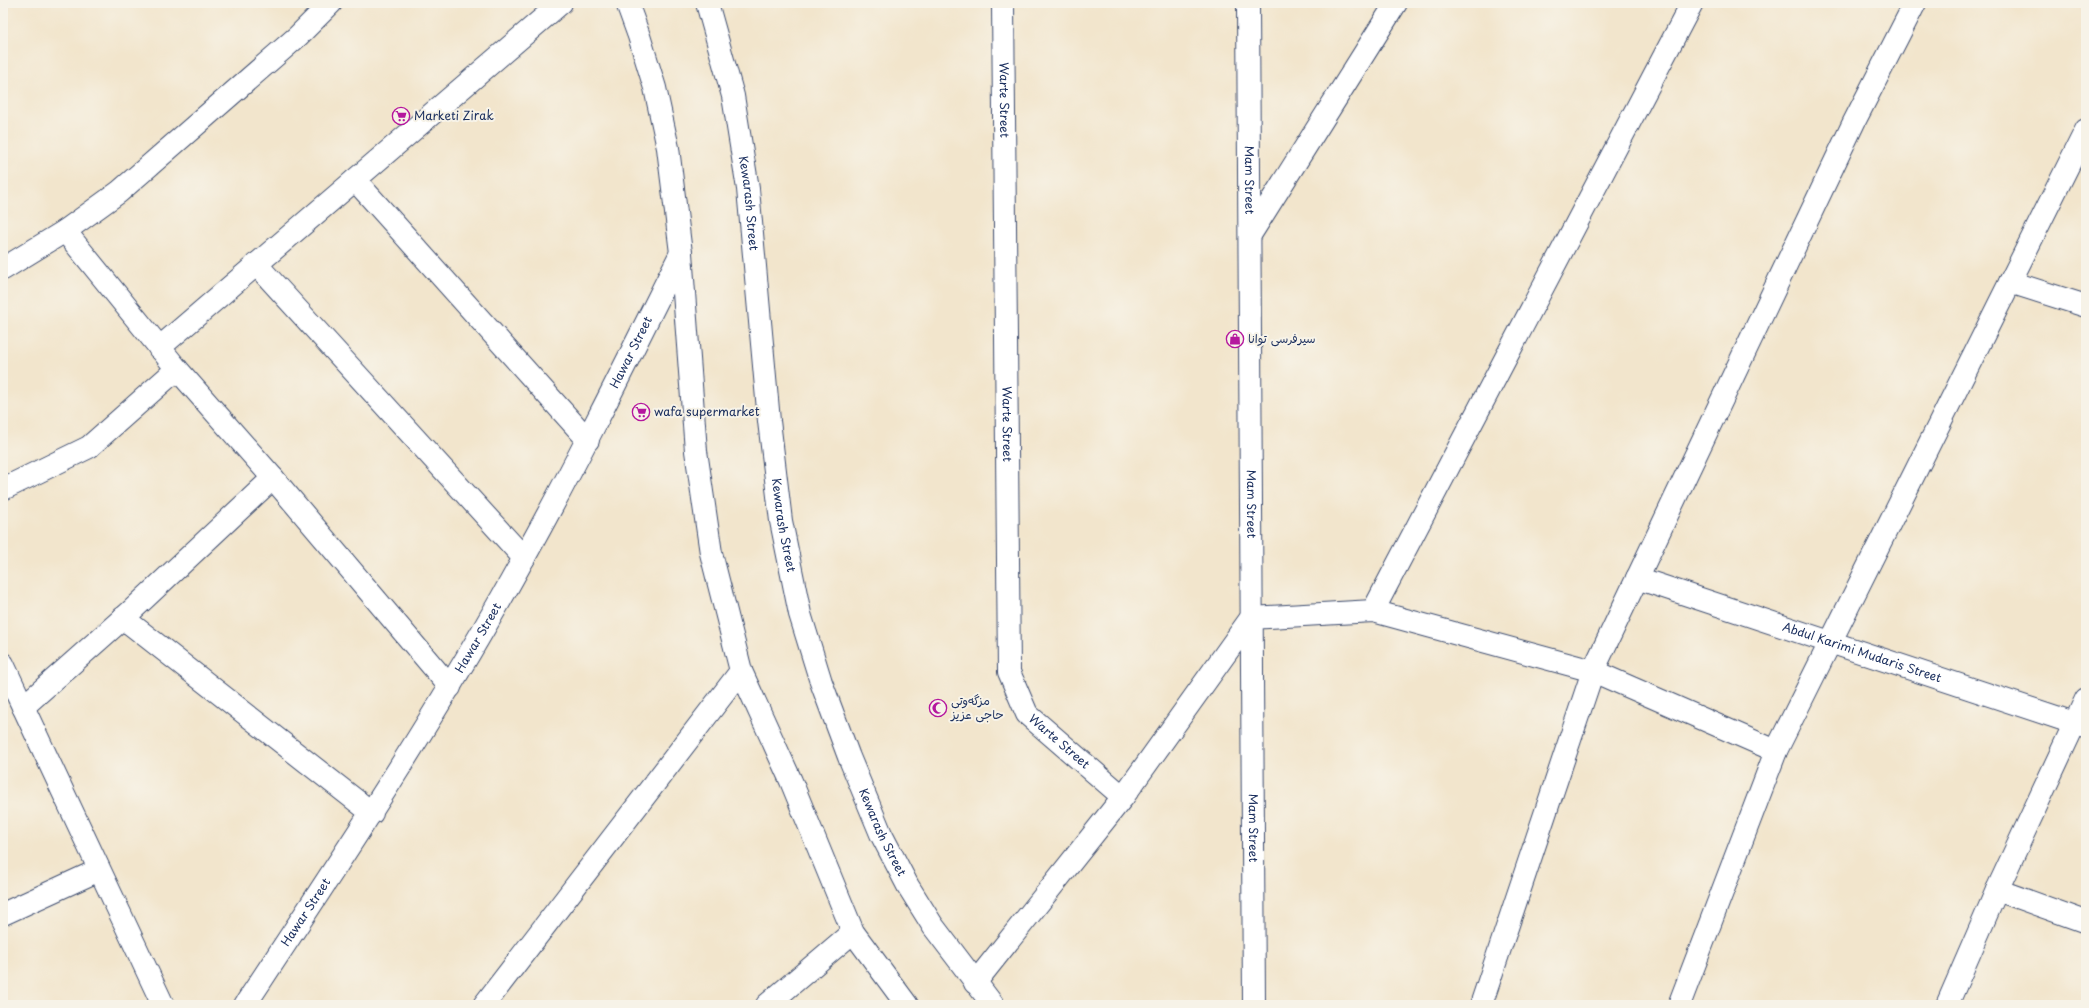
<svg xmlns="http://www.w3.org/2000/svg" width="2089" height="1008" font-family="'Playpen Sans','Playpen Sans Arabic',sans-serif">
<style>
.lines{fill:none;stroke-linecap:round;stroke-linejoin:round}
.minor-casing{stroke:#3b4a6e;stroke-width:24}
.tertiary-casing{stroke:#3b4a6e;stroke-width:24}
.secondary-casing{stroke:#3b4a6e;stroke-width:24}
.minor{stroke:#fff;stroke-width:22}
.tertiary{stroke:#fff;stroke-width:22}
.secondary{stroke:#fff;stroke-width:22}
.labels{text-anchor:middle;stroke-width:4;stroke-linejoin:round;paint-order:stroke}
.street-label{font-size:12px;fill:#1b2f5e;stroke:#f7f3e8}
.poi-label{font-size:12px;fill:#1b2f5e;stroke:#f7f3e8;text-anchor:start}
</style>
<rect width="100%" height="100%" fill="#f7f3e8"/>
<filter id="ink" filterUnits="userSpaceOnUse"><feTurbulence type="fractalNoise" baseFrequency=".025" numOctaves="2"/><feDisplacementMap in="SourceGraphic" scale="8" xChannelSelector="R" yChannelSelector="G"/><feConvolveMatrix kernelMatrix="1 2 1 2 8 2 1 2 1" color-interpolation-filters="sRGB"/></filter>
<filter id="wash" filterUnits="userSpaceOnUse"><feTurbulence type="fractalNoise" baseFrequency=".012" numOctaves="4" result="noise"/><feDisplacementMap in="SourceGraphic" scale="16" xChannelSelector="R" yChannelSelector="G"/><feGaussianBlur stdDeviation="0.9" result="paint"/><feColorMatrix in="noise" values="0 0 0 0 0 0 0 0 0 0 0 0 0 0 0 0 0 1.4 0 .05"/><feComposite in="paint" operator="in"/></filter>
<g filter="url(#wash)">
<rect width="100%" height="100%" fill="#f2e5cc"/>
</g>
<g filter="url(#ink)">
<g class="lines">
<defs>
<g id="minor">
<path id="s1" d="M1003,3L1009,672L1027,714L1123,797"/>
<path d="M355,180L588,440"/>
<path d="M65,231L177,369L273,478L450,687"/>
<path d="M1250,235L1396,3"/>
<path d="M256,264L524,558"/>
<path d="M3,269L65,231L119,192L298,36L331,3"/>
<path d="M2010,282L2086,306"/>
<path d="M159,348L561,3"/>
<path d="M3,489L89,447L177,369"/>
<path id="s2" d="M1637,578L2086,727"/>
<path d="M1373,611L1692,3"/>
<path d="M123,618L372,813"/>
<path d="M3,664L163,1005"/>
<path d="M23,707L129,613L273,478"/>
<path d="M1997,890L2086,922"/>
<path d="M3,914L99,870"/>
<path d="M975,983L1123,797L1251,618L1373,611L1593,671L1776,751"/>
<path id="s3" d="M245,1005C342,858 440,711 525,556C580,457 630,355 681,253"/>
<path d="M484,1005L741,671"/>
<path d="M767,1005L853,932"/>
<path d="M1481,1005L1593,671L1854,122L1915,3"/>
<path d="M1679,1005L1776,751L2086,130"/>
<path d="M1947,1005L1997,890L2086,699"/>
</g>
<g id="tertiary">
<path id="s4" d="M1248,3L1254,1005"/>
</g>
<g id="secondary">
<path d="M627,3L639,36L655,88L668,148L681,253L696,451L711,553L741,671L791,781L853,932L907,1005"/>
<path id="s5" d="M707,3L733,96L748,189L769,421L781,521L800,614L821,682L849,757L881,834L908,886L933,926L993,1005"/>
</g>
</defs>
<use href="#minor" class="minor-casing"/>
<use href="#tertiary" class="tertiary-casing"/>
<use href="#secondary" class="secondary-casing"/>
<use href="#minor" class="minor"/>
<use href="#tertiary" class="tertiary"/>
<use href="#secondary" class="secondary"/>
</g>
</g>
<defs>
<symbol id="supermarket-ring" viewBox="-11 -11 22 22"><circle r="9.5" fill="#f7f3e8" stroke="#b5179e" stroke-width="1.5"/><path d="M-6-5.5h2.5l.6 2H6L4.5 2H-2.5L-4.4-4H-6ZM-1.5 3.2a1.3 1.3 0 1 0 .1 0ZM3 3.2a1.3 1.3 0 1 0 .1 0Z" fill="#b5179e"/></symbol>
<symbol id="shop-ring" viewBox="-11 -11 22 22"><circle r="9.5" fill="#f7f3e8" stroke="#b5179e" stroke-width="1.5"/><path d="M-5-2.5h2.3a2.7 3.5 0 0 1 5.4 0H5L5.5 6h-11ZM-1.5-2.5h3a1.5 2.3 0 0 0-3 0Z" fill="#b5179e"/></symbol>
<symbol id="mosque-ring" viewBox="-11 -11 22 22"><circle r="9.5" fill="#f7f3e8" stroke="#b5179e" stroke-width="1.5"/><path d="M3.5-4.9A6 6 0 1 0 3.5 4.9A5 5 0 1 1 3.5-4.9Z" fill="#b5179e"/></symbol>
</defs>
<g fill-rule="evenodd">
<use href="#supermarket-ring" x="391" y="106" width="20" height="20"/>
<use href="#shop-ring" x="1225" y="329" width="20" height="20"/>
<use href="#supermarket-ring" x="631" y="402" width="20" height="20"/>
<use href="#mosque-ring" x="928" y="698" width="20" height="20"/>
</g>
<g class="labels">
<g class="street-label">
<text dy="4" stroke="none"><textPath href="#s1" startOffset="97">Warte Street</textPath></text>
<text dy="4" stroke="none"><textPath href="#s4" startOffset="177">Mam Street</textPath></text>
<text dy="4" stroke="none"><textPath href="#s5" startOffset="205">Kewarash Street</textPath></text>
<text dy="4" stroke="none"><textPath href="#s3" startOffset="759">Hawar Street</textPath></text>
<text dy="4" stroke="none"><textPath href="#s1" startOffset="421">Warte Street</textPath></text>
<text dy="4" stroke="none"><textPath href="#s4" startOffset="501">Mam Street</textPath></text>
<text dy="4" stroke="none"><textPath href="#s5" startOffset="529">Kewarash Street</textPath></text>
<text dy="4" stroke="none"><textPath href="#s3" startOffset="435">Hawar Street</textPath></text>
<text dy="4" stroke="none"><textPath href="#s2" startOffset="237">Abdul Karimi Mudaris Street</textPath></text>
<text dy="4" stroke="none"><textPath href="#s1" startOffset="757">Warte Street</textPath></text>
<text dy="4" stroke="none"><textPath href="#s4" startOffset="825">Mam Street</textPath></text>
<text dy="4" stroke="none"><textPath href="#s5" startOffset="853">Kewarash Street</textPath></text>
<text dy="4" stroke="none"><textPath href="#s3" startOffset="111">Hawar Street</textPath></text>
</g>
<g class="poi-label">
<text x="414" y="120">Marketi Zirak</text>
<text x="1248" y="343">سيرفرسى توانا</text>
<text x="654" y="416">wafa supermarket</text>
<text x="951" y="705">مزگەوتی<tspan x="951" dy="14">حاجی عزیز</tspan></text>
</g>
</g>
<rect width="2089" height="1008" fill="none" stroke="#f7f3e8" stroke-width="16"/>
</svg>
